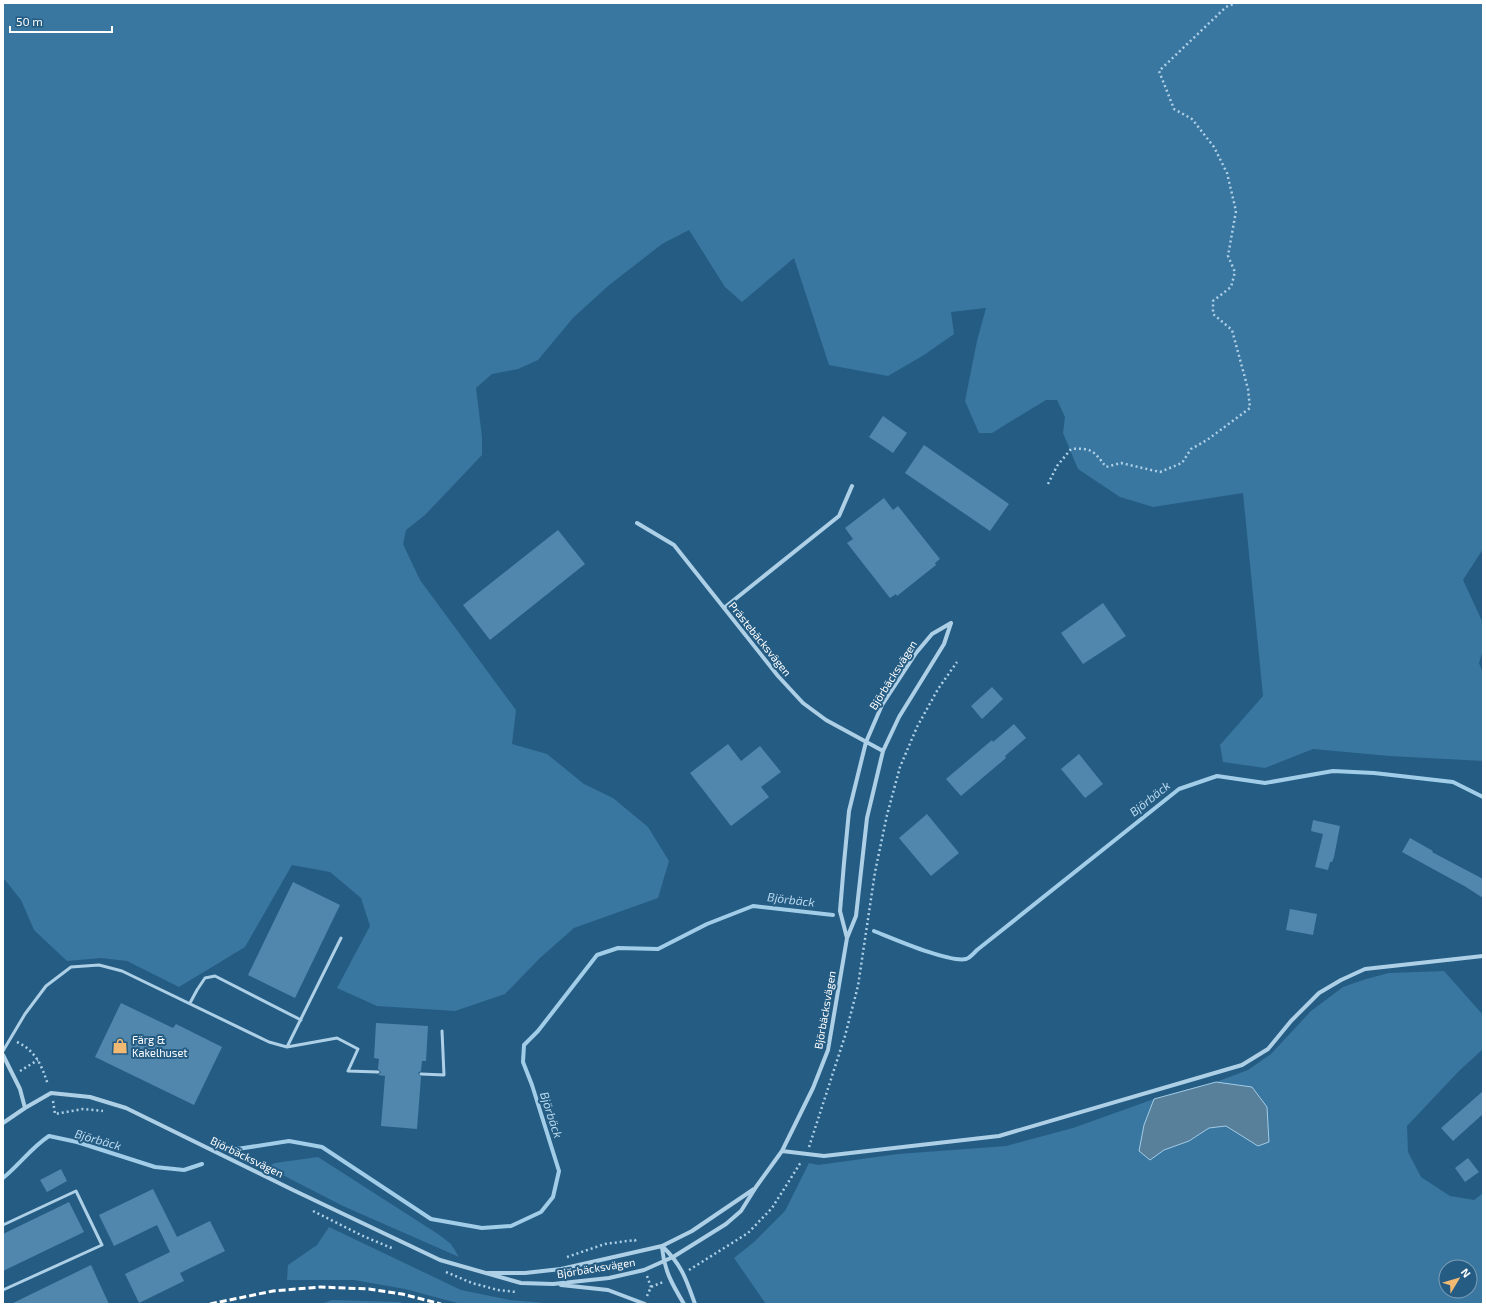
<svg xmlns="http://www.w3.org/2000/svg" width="1486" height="1307" font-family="'Exo 2',sans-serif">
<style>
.green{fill:#3976a0;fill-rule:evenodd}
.water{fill:#59809a;stroke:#a2cde8}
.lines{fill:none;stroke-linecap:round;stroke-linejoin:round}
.stream{stroke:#a2cde8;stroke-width:4}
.building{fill:#5187ac}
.path{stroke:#add0e7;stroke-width:2.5;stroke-dasharray:2 3;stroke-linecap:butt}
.service{stroke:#add0e7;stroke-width:3}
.minor{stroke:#add0e7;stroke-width:4}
.rail{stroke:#fff;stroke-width:3;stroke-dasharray:7 3;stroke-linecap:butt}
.labels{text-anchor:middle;stroke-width:4;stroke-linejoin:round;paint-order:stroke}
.street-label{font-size:11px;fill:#fff;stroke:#255c83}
.poi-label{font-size:11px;fill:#fff;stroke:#255c83;text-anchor:start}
.water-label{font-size:12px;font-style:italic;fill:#b9d9ef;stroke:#255c83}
</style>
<rect width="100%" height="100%" fill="#255c83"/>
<path class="green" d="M3,3H1483V549L1463,580L1483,623V650L1479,663L1483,673V761L1390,756L1313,749L1265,768L1223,762L1220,745L1263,696L1243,493L1153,507L1120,497L1078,469L1063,433L1065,417L1057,400H1046L992,433H979L965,401L977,341L986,308L951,312L954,334L924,355L888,376L829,365L794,258L742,302L725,287L689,230L662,244L608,286L573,318L538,360L518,369L492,374L476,388L482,437V455L425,515L406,530L403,544L420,580L516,710L512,744L547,754L584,784L613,798L648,827L669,861L658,898L574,928L540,958L505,994L455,1011L377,1006L337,988L370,926L361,898L330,872L292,865L245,947L179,987L127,961L101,958L67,961L34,930L21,900L5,880H3Z
M1444,971L1483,1015V1049L1459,1071L1407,1126L1408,1152L1421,1177L1450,1196L1474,1200L1483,1193V1304H766L734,1258L754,1242L785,1211L809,1163L818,1165L898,1154L1006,1146L1073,1128L1154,1099L1144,1125L1164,1150L1189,1141L1209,1128L1226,1126L1258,1146L1268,1142L1267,1107L1252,1087L1216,1082L1248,1070L1271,1054L1311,1011L1343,987L1366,979L1389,973ZM1446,1267H1470V1291H1446Z
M318,1157L438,1234L451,1244L459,1257L343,1206L267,1167L275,1163Z
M329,1227L461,1290L510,1300L556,1304H461L405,1289L354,1280H287L288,1265L317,1245Z
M332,1300L399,1302L408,1304H321Z"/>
<path class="water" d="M1216,1082L1252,1087L1267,1107L1269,1142L1258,1146L1226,1126L1209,1128L1189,1141L1164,1150L1150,1160L1139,1151L1144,1125L1154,1099Z"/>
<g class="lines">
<path class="stream" d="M874,931C892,938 949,963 966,959C970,958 974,953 977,950L1179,789L1217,776L1265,783L1333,771L1374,773L1453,782L1483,797
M231,1150L289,1141L322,1147L431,1219L482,1228L511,1226L541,1212L553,1197L559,1171L532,1085L523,1062L524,1045L538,1031L597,955L618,948L658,949L707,924L753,906L833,915
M3,1178C19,1165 32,1147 49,1136L77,1142L155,1167L184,1170L202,1164"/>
</g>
<path class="building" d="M883,416L907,433L893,453L869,437Z
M924,445L1009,504L990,531L905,473Z
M884,498L893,510L898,506L940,559L935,563L936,565L897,596L896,594L890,598L847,543L853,539L845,528Z
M558,530L585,564L490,640L463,605Z
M1103,603L1126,636L1083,664L1061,633Z
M992,687L1003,699L982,719L971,706Z
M1014,724L1026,738L1005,756L1006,758L961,796L946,779L992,740L993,742Z
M728,744L741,761L760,746L781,772L761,787L769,797L731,826L690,773Z
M1079,754L1103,784L1085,798L1061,769Z
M927,814L959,853L931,876L899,838Z
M1313,820L1340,826L1334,857L1332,862H1330L1328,870L1315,867L1323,834L1311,831Z
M1410,838L1433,851L1432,852L1483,879V898L1466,887L1402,852Z
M293,882L340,905L295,998L248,975Z
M1290,909L1317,914L1313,935L1286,930Z
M121,1003L173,1028L176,1024L222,1047L194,1105L95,1057Z
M376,1023L428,1026L426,1061H422L421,1071L418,1073L421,1077L417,1129L381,1126L385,1076L378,1075L381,1072L378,1069L379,1059L374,1058Z
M1483,1091V1114L1453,1141L1441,1128Z
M1468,1158L1479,1172L1465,1182L1455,1168Z
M61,1169L67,1181L47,1192L40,1180Z
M153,1189L177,1237L210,1221L225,1251L180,1273L184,1281L139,1303L125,1274L170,1252L157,1225L114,1246L99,1215Z
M69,1202L84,1232L3,1271V1234Z
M91,1265L109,1304H11Z"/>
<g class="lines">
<path class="path" d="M1048,484L1057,466L1071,449C1092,448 1093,450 1106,467L1121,463L1160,472L1182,463L1191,449L1207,440L1250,408L1248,389L1232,330L1213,314V301L1231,287L1235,272L1228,256L1236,211L1227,173L1214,147L1192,119L1174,109L1159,71L1226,7L1236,3
M17,1042C36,1051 42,1066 48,1085
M20,1071L38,1060
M53,1101L55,1114L83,1109L103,1111
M809,1147L845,1036L858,986L875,872L887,815L900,767L917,727L938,689L957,662
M313,1211L363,1236L394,1249
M567,1257L605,1244L635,1240L636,1243
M689,1270L748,1233L772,1208L801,1162
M446,1272L472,1283L498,1290L516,1292
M647,1276L651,1287
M647,1296L651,1287L663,1282"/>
<path class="service" d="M190,1003L197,990L205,978L215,976L301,1020
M287,1047L341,938
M3,1051L25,1014L46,986L71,967L99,965L122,971L269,1042L287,1047L337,1038L358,1049L348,1071L378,1072
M421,1074L444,1075L442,1031
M3,1225L76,1191L102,1245L3,1290"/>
<path class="minor" d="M637,523L674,545L778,676L803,703L826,720L883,751
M724,608L839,516L852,486
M847,938L840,911L844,863L849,811L866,742L882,705L916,653L932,634L951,623
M3,1055L20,1089L25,1108
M3,1123L25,1108L51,1093L90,1097L126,1108L293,1190L440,1260L521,1283L553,1284L609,1278L644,1270L673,1257L726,1224L741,1211L756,1187L782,1151L813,1088L828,1050L847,938L856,916L867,818L883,751L899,717L944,644L951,623
M782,1151L824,1156L999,1136L1242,1065L1268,1049L1291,1021L1319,993L1341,980L1365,969L1483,956
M662,1246C682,1265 686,1279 695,1304
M662,1247C664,1270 672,1284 684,1304
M488,1273H525L561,1269L662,1246L692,1231L754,1189
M561,1285L608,1290L645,1304"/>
<path class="rail" d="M210,1304L273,1291L320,1287L369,1289L402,1294L441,1304"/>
</g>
<defs>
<symbol id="shop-bare" viewBox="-9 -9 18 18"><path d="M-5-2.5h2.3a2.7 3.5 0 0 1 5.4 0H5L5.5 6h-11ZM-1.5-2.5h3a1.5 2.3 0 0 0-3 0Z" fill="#f1b972" stroke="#255c83" stroke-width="2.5" paint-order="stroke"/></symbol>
</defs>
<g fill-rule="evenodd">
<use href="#shop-bare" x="109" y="1035" width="22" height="22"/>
</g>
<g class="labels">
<g class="street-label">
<text transform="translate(760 639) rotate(51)" y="4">Prästebäcksvägen</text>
<text transform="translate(893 675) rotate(-58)" y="4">Björbäcksvägen</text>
<text transform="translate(825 1010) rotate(-80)" y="4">Björbäcksvägen</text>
<text transform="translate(247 1157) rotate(26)" y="4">Björbäcksvägen</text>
<text transform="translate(596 1268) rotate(-9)" y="4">Björbäcksvägen</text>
</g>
<g class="poi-label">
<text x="132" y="1044">Färg &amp;<tspan x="132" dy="13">Kakelhuset</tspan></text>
</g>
<g class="water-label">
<text transform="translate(1150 799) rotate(-39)" y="4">Björbäck</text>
<text transform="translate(791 900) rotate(7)" y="4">Björbäck</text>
<text transform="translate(551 1115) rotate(72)" y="4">Björbäck</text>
<text transform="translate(98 1140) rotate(16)" y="4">Björbäck</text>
</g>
</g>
<rect width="1486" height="1307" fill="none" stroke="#ffffff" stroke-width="8"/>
<g transform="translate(1458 1279) rotate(52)"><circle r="19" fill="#255c83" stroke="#7c9db5"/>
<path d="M0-3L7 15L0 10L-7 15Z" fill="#f1b972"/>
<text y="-6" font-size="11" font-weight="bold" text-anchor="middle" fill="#ffffff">N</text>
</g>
<path d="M10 26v6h102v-6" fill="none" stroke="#ffffff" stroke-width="2"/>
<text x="16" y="26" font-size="12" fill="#ffffff" stroke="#255c83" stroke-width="3" paint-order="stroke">50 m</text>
</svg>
